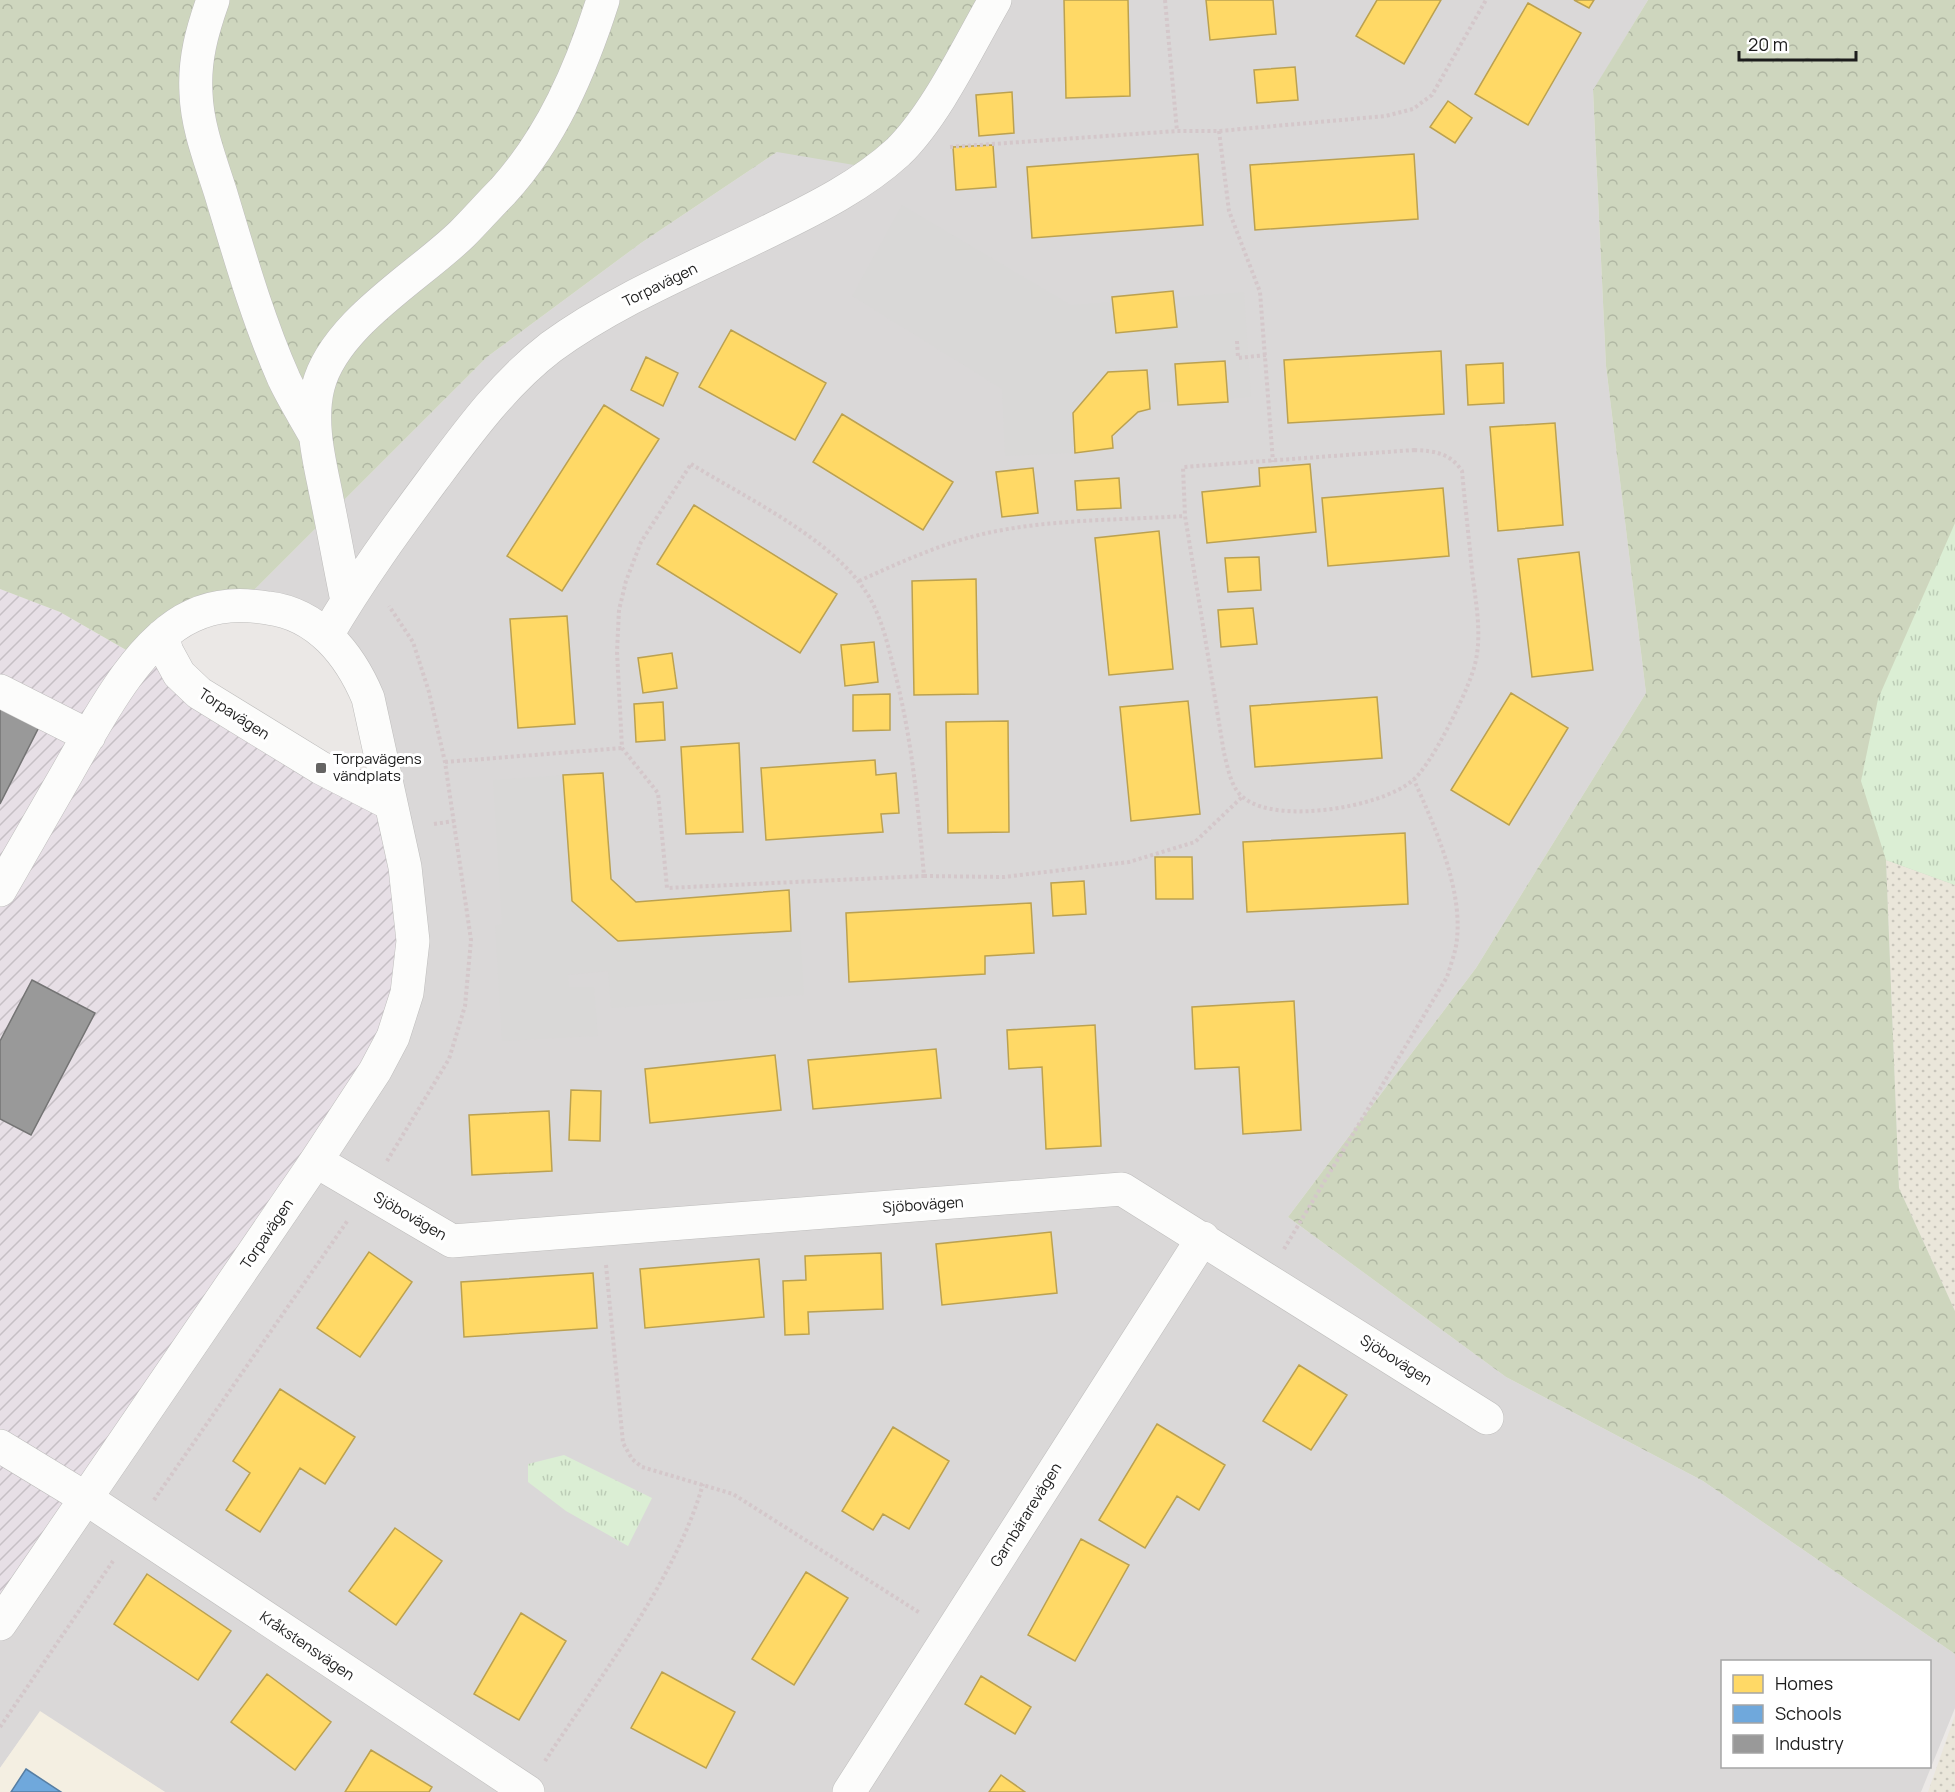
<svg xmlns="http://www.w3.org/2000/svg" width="1955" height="1792" font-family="Manrope,sans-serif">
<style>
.residential{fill:#dad8d8;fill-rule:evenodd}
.industrial{fill:url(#industrial-furrows)}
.education{fill:#f4efe2}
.religious{fill:#d9d8d7}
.farmland{fill:url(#farmland-dots)}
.forest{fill:url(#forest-crowns)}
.park{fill:url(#park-tufts)}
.homes{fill:#ffd966;stroke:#bba150;stroke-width:1.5}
.schools{fill:#6fa8dc;stroke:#567ea3;stroke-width:1.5}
.industry{fill:#999;stroke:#747474;stroke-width:1.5}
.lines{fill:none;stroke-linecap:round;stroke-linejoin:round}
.minor-casing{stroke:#bebdbc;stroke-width:34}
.path{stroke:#d4c7ca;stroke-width:4;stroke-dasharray:3 3;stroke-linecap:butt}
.minor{stroke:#fcfcfb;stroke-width:33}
.poi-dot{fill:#656463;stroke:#fff;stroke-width:2}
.labels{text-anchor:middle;stroke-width:6;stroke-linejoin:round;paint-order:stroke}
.street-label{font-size:15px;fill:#1d1d1d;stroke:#fff}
.poi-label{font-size:15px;fill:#1d1d1d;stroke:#fff;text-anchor:start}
</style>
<defs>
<pattern id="industrial-furrows" width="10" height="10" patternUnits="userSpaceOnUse" patternTransform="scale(1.5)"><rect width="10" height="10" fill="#e7dfe6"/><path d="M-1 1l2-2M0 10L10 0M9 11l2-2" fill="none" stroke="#c6bfc5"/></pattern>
<pattern id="farmland-dots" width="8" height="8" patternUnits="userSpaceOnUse" patternTransform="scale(1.5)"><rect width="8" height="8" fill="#eae6da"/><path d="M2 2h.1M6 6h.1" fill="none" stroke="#c8c5bb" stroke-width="1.8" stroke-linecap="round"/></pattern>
<pattern id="forest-crowns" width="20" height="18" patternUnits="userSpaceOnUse" patternTransform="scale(1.5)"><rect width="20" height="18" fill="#ced6be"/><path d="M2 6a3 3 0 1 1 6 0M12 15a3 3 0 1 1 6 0" fill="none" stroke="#b0b7a3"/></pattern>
<pattern id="park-tufts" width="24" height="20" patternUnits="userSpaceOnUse" patternTransform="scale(1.5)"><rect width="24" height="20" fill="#dbeed4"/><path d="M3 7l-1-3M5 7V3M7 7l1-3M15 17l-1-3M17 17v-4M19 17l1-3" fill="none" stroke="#bcccb6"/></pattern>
</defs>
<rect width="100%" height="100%" fill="#ebe8e6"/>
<path class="residential" d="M878,0H1648L1593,91L1606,366L1646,693L1476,968L1288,1217L1506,1377L1703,1481L1955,1654V1708L1921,1792H165L40,1712L0,1768V1620L400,809L322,626L253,591L487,357L641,243L777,152ZM1722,1662H1930V1766H1722Z"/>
<path class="industrial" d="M0,589L60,612L400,809L407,1021L0,1617Z"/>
<path class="education" d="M40,1711L165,1792H0V1768Z"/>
<path class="religious" d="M902,205L1071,305L1244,292L1251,397L1229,399L1227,364L1175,367L1177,401L1152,403L1149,368L1107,369L1071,411L1073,453L1005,456L1002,389L852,296Z
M563,775L572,901L618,941L800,931L804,995L611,1008L608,971L568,975L569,987H594L598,1036L502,1041L495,925L502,924L493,780Z"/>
<path class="farmland" d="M1886,860L1955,885V1311L1899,1188Z
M1955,1715V1792H1928Z"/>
<path class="forest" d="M0,0H988L928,103L860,166L777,152L641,243L487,357L253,591L147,662L60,612L0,589Z
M1648,0H1955V885L1886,860L1899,1188L1955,1311V1654L1703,1481L1506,1377L1288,1217L1476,968L1646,693L1606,366L1593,90Z"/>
<path class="park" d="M1955,523V885L1886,860L1861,781L1878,699Z
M564,1455L652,1498L628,1546L566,1511L528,1482V1464Z"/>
<path class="homes" d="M1064,0H1128L1130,96L1066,98Z
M1206,0H1273L1276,34L1210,40Z
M1377,0H1441L1404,64L1356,36Z
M1574,0H1594L1589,8Z
M1528,3L1581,33L1528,125L1475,94Z
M1295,67L1298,100L1257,103L1254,70Z
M1012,92L1014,133L979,136L976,95Z
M1448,101L1472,118L1455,143L1430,127Z
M993,145L996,187L956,190L953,147Z
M1198,154L1203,225L1032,238L1027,167Z
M1414,154L1418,219L1255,230L1250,165Z
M1173,291L1177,327L1116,333L1112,297Z
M731,330L826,383L795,440L699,387Z
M1441,351L1444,414L1288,423L1284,360Z
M646,357L678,373L663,406L631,390Z
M1225,361L1228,402L1178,405L1175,364Z
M1503,363L1504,403L1468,405L1466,365Z
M1147,370L1150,409L1138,412L1112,436L1113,448L1075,453L1073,413L1108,372Z
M604,405L659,439L562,591L507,556Z
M842,414L953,482L923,530L813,462Z
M1555,423L1563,525L1498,531L1490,427Z
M1310,464L1316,532L1207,543L1202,492L1260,486L1259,468Z
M1033,468L1038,513L1002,517L996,472Z
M1119,478L1121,508L1077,510L1075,481Z
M1443,488L1449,556L1328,566L1322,498Z
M694,505L837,594L800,653L657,564Z
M1159,531L1173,669L1109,675L1095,538Z
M1579,552L1593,670L1532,677L1518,559Z
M1259,557L1261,590L1228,592L1225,558Z
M976,579L978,694L914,695L912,581Z
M1253,608L1257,644L1221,647L1218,610Z
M567,616L575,724L518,728L510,619Z
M874,642L878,682L845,686L841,645Z
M672,653L677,688L643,693L638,658Z
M1511,693L1568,728L1509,825L1451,790Z
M890,694V730L853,731V695Z
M1377,697L1382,758L1255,767L1250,706Z
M1188,701L1200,814L1131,821L1120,707Z
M663,702L665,740L636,742L634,704Z
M1008,721L1009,832L948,833L946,722Z
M739,743L743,832L686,834L681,747Z
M875,760L876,775L896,773L899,813L881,814L883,832L766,840L761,768Z
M603,773L611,879L636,902L789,890L791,931L618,941L572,901L563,775Z
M1405,833L1408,904L1247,912L1243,842Z
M1155,857H1192L1193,899H1156Z
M1084,881L1086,914L1053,916L1051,883Z
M1031,903L1034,953L985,956V974L849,982L846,913Z
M1294,1001L1301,1130L1243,1134L1239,1067L1195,1069L1192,1007Z
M1095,1025L1101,1146L1046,1149L1042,1067L1009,1069L1007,1030Z
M936,1049L941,1098L813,1109L808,1060Z
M775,1055L781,1110L650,1123L645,1069Z
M571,1090L601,1091L600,1141L569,1140Z
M549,1111L552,1171L472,1175L469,1115Z
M1051,1232L1057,1293L942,1305L936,1244Z
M369,1252L412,1282L360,1357L317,1328Z
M881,1253L883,1309L808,1312L809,1334L785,1335L783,1281L806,1280L805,1256Z
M759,1259L764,1317L645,1328L640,1269Z
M593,1273L597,1328L464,1337L461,1282Z
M1299,1365L1347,1395L1311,1450L1263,1421Z
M280,1389L355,1437L325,1484L300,1468L260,1532L226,1510L250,1473L233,1461Z
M1157,1424L1225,1465L1199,1510L1177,1496L1145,1548L1099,1520Z
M893,1427L949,1461L909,1529L883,1514L873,1530L842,1511Z
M395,1528L442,1561L396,1625L349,1591Z
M1081,1539L1129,1565L1075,1661L1028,1635Z
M806,1572L848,1598L794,1685L752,1659Z
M147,1574L231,1631L198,1680L114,1624Z
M521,1613L566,1641L519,1720L474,1694Z
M662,1672L735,1712L706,1768L631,1728Z
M267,1674L331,1722L295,1770L231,1722Z
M981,1676L1031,1707L1015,1734L965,1704Z
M371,1750L432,1787L429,1792H345Z
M1001,1775L1025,1792H989Z"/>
<path class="schools" d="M26,1769L61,1792H11Z"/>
<path class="industry" d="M0,707L39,727L0,804Z
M32,980L95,1013L31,1135L0,1119V1041Z"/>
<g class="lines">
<defs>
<path id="minor" d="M213,0C202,31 194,60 196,93C197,127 211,162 221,194C240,257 258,320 284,379C293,398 305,417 315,435
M347,601C340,567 334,533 327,499C320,463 309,424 318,387C334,324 418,277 462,234C476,220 489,205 503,191C552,137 581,69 603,0
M327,635C359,580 396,529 434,478C469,431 504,383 551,347C618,298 699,266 773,229C816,208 862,185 898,152C936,115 968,47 995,0
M162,636L167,652L179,674L199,693L321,768L391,804
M0,691L89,736
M0,890C22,852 44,813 66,775C95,725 137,641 192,616C217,604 242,604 268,608C318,614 350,655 368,698L405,867L413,941L407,993L393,1037L375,1071L316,1161L0,1624
M316,1161L452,1241L1122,1189L1487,1418
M0,1446L87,1499L528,1792
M849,1792L1203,1238"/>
</defs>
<use href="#minor" class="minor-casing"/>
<path class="path" d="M1165,0L1177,131H1219L1386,116L1413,109L1432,95L1486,0
M1219,131L1229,211L1260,292L1273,462
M950,147L1177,131
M1237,341L1238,358L1266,355
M1414,450C1435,451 1450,453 1462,471C1465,505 1469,538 1472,571C1476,605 1484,641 1472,674C1464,698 1431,766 1412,781C1381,807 1278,825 1244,798C1231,789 1228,768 1224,753L1185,516L1183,467Z
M691,464C743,496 820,533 858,581C879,606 886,638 894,669C912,738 918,805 924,876L667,888L658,793L622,748L617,652L619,610L626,581L641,542Z
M859,581C903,561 949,540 997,531C1058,519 1123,520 1185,516
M445,762L622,748
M434,824L454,821
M924,876L1004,877L1129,862L1195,842L1242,797
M387,1161L449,1059L465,1006L471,940L445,762L429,692L413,642L389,606
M1284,1249L1447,977C1450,967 1454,956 1456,946C1465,893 1435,827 1414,780
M606,1265L623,1443L632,1459L642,1467L733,1494L920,1613
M154,1500L348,1220
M0,1727L113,1561
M545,1761C599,1678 676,1579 703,1484"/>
<use href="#minor" class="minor"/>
</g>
<rect class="poi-dot" x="315" y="762" width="12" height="12" rx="3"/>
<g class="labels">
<g class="street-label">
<text transform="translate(660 285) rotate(-26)" y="5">Torpavägen</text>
<text transform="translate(234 714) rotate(33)" y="5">Torpavägen</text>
<text transform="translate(923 1205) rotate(-4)" y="5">Sjöbovägen</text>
<text transform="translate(410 1216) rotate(30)" y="5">Sjöbovägen</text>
<text transform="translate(267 1234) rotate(-56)" y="5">Torpavägen</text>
<text transform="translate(1396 1360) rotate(32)" y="5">Sjöbovägen</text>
<text transform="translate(1026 1515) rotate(-58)" y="5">Garnbärarevägen</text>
<text transform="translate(307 1646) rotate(34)" y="5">Kråkstensvägen</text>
</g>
<g class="poi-label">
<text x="333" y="764">Torpavägens<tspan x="333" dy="17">vändplats</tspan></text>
</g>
</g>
<rect x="1721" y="1660" width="210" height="108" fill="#ffffff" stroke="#a5a5a5" stroke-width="1.5"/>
<rect x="1733" y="1675" width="30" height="18" fill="#ffd966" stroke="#a5a5a5" stroke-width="1.5"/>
<text x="1775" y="1690" font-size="18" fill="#1d1d1d">Homes</text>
<rect x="1733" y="1705" width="30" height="18" fill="#6fa8dc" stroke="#a5a5a5" stroke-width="1.5"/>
<text x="1775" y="1720" font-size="18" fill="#1d1d1d">Schools</text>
<rect x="1733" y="1735" width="30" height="18" fill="#999999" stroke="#a5a5a5" stroke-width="1.5"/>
<text x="1775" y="1750" font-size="18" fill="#1d1d1d">Industry</text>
<path d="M1739 51v9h117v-9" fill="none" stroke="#1d1d1d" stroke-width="3"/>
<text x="1748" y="51" font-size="18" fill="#1d1d1d" stroke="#ffffff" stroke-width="4.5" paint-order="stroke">20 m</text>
</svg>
